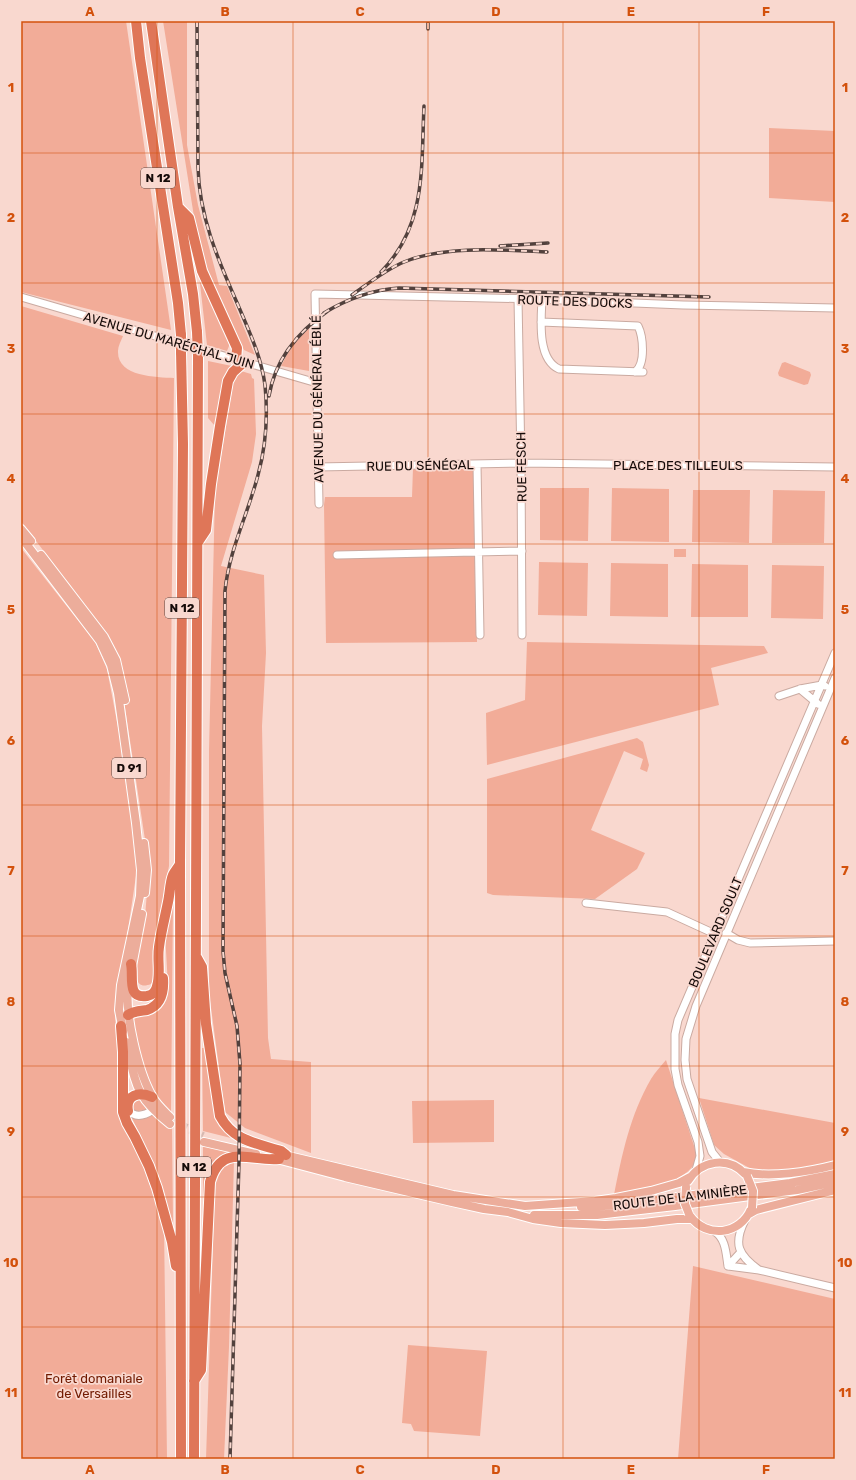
<svg xmlns="http://www.w3.org/2000/svg" width="856" height="1480" font-family="Rubik,sans-serif">
<style>
.green{fill:#f2ac98}
.lines{fill:none;stroke-linecap:round;stroke-linejoin:round}
.major-tunnel{stroke:#d7b9b1;stroke-width:8;stroke-dasharray:8 4;stroke-linecap:butt}
.minor-casing{stroke:#caaaa1;stroke-width:9}
.major-casing{stroke:#fff;stroke-width:10}
.highway-casing{stroke:#fff;stroke-width:12}
.minor{stroke:#fff;stroke-width:7}
.major{stroke:#ecad9b;stroke-width:8}
.highway{stroke:#df7658;stroke-width:10}
.rail-casing{stroke:#52413d;stroke-width:3.5}
.rail{stroke:#f9d8cf;stroke-width:2;stroke-dasharray:6;stroke-linecap:butt}
.major-bridge-casing{stroke:#fff;stroke-width:10;stroke-linecap:butt}
.highway-bridge-casing{stroke:#fff;stroke-width:12;stroke-linecap:butt}
.major-bridge{stroke:#ecad9b;stroke-width:8}
.highway-bridge{stroke:#df7658;stroke-width:10}
.grid{fill:none;stroke:#d3510c;stroke-width:1;stroke-opacity:0.55}
.labels{text-anchor:middle;stroke-width:3.5;stroke-linejoin:round;paint-order:stroke}
.shield{fill:#f9d8cf;stroke:#594844;stroke-width:1}
.shield-label{font-size:12px;font-weight:bold;fill:#150a08}
.street-label{font-size:13px;fill:#150a08;stroke:#f9d8cf}
.park-label{font-size:13px;fill:#711a00;stroke:#f9d8cf}
.neatline{fill:none;stroke:#d3510c;stroke-width:1.5}
.grid-label{font-size:13px;text-anchor:middle;font-weight:bold;fill:#d3510c}
</style>
<rect width="100%" height="100%" fill="#f9d8cf"/>
<path class="green" d="M21,21H126L171,330L21,292Z
M163,21H187V145L198,205L219,285L227,286L255,355L244,350L218,298L204,259L195,223Z
M769,128L835,131V202L769,198Z
M199,275L231,341L227,351L207,345Z
M21,306L123,336C121,341 118,346 118,351C117,377 156,377 174,378L169,866L156,935L154,980L151,984C143,987 139,986 135,977L145,917L149,866L119,668L107,635L21,521Z
M309,328V371L281,366L291,347Z
M208,361L232,366L228,372L215,426L208,418Z
M785,362L810,372L811,375L808,384L804,385L779,376L778,373L782,363Z
M241,371L251,374L252,378L254,379L256,434L252,462L221,566L264,575L266,653L262,726L268,1038L271,1059L311,1062V1153L245,1128L225,1112L209,993V751L215,493L234,378Z
M474,467L477,642L326,643L324,505L325,497H412L413,468Z
M540,488H589L588,541L540,540Z
M612,488L669,489V542L611,541Z
M693,490H750L749,543L692,542Z
M773,490L825,491L824,543H772Z
M21,548L95,642L107,669L124,759L137,869L115,1017L119,1060L118,1091L121,1120L143,1166L164,1225L167,1459H21Z
M674,549H686V557H674Z
M539,562L588,563L587,616L538,615Z
M611,563L668,564V617L610,616Z
M692,564L748,565V617H691Z
M772,565L824,566L823,619L771,618Z
M527,642L764,646L768,653L711,668L719,705L487,765L486,713L525,700Z
M637,738L643,742L649,765L647,772L640,769L643,759L624,751L591,830L645,853L637,869L595,899L493,895L487,893V779Z
M173,899L171,1113L155,1094L147,1081L131,1015L165,997L168,986L165,933Z
M202,1048H207L216,1108L235,1139L203,1131Z
M666,1060L696,1152C696,1156 696,1161 694,1164C681,1186 638,1190 614,1195C622,1155 630,1115 651,1079C655,1072 661,1066 666,1060Z
M140,1096L149,1108L148,1110L138,1111L131,1109L130,1103Z
M699,1098L835,1123V1161L792,1170H753L724,1154L714,1145Z
M494,1100V1142L413,1143L412,1101Z
M151,1114L172,1128L173,1222L171,1223L157,1173L131,1116Z
M203,1143L234,1151L235,1154C226,1155 220,1156 214,1163L205,1230H203Z
M234,1160L229,1347L224,1459H206L215,1181L221,1167Z
M693,1266L835,1299V1459H678Z
M408,1345L487,1351L480,1436L414,1431L411,1424L402,1423Z"/>
<g class="lines">
<path class="major-tunnel" d="M170,1117L185,1127L203,1136"/>
<defs>
<path id="minor" d="M21,297L317,383
M518,298L521,463L522,635
M542,299C541,320 537,359 559,369L643,372
M541,322L638,326C643,336 646,364 635,372
M477,464L480,635
M318,467L521,463L835,467
M319,504L315,294L537,299L683,305L835,308
M337,555L522,551
M800,689L818,704
M779,696L800,689L822,685L825,686
M586,903L667,912L715,934
M726,933L738,940L750,943L835,941
M128,1110C135,1118 144,1116 153,1110
M720,1162L712,1152L687,1079L685,1060L686,1039L696,1006L835,678
M696,1170L700,1156L698,1142L678,1085L675,1069V1034L678,1020L835,653
M745,1220C733,1244 738,1255 759,1270
M714,1231C726,1238 726,1254 728,1266
M728,1266L759,1270L835,1288
M728,1266L740,1253"/>
<path id="major" d="M21,529L31,541
M21,537L100,641L111,665L118,693L136,823L141,870L140,896L121,985L119,1010L123,1031
M41,555L104,637L116,660L125,700
M144,843L147,870L145,893
M142,914L128,987C125,1016 138,1071 152,1096C156,1104 164,1111 170,1117
M126,1042C136,1083 134,1096 170,1124
M204,1142L256,1154
M280,1154L453,1195L525,1206L595,1201L616,1198L651,1191L679,1183L690,1177
M273,1158L345,1177L452,1202L484,1209L508,1212L533,1219L561,1223L605,1225L644,1223L677,1219H692
M743,1172C770,1178 808,1172 835,1165
M688,1181C701,1160 728,1156 745,1174
M581,1207H596L790,1183L835,1174
M749,1214L756,1210L835,1190
M534,1215H597L675,1206L797,1190L835,1182
M690,1216C707,1239 740,1235 751,1209"/>
<path id="highway" d="M136,21L140,58L178,303L181,335
M151,21L178,207L193,294L197,332
M178,207L189,218L202,271L237,348L236,360
M198,542L206,530L211,484L220,426L228,381L233,372L244,362
M197,958L202,967L206,1024L220,1116C233,1141 256,1143 281,1151L286,1155
M131,964C134,976 126,999 147,996C152,995 156,992 157,986C161,974 157,960 159,947C161,932 165,917 168,902C170,893 170,882 173,875C175,871 178,868 180,864
M128,1015C134,1011 141,1011 147,1010C162,1005 164,992 163,978
M121,1026L123,1052V1112L127,1123L135,1137L149,1166L157,1188L172,1242L176,1266
M128,1111C125,1095 139,1091 152,1097
M194,1381L201,1370L210,1182C221,1142 251,1162 279,1159
M181,1459L180,864L183,444L181,352
M194,1459L198,356"/>
</defs>
<use href="#minor" class="minor-casing"/>
<use href="#major" class="major-casing"/>
<use href="#highway" class="highway-casing"/>
<use href="#minor" class="minor"/>
<use href="#major" class="major"/>
<use href="#highway" class="highway"/>
<defs>
<path id="rail" d="M197,21L198,167C199,216 218,260 238,305C249,331 261,356 265,385C268,415 266,446 258,475C248,514 229,550 225,591L223,951L225,973L237,1026L240,1064L239,1162L230,1459
M428,29V21
M500,246L548,243
M381,272C427,225 421,167 424,106
M352,295C369,283 385,270 404,262C445,245 503,250 547,252
M324,313C347,299 371,290 399,288L709,297
M269,396C275,359 299,331 329,310"/>
</defs>
<use href="#rail" class="rail-casing"/>
<use href="#rail" class="rail"/>
<defs>
<path id="major-bridge" d="M747,1176L753,1191L752,1208
M686,1187L685,1204L689,1214"/>
<path id="highway-bridge" d="M197,332L198,356
M181,335V352"/>
</defs>
<use href="#major-bridge" class="major-bridge-casing"/>
<use href="#highway-bridge" class="highway-bridge-casing"/>
<use href="#major-bridge" class="major-bridge"/>
<use href="#highway-bridge" class="highway-bridge"/>
</g>
<path class="grid" d="M157,21V1459M293,21V1459M428,21V1459M563,21V1459M699,21V1459M21,153H835M21,283H835M21,414H835M21,544H835M21,675H835M21,805H835M21,936H835M21,1066H835M21,1197H835M21,1327H835"/>
<g class="labels">
<g class="shield">
<rect x="141" y="168" width="34" height="20" rx="3"/>
<rect x="165" y="598" width="34" height="20" rx="3"/>
<rect x="112" y="758" width="34" height="20" rx="3"/>
<rect x="177" y="1157" width="34" height="20" rx="3"/>
</g>
<g class="shield-label">
<text x="158" y="182">N 12</text>
<text x="182" y="612">N 12</text>
<text x="129" y="772">D 91</text>
<text x="194" y="1171">N 12</text>
</g>
<g class="street-label">
<text transform="translate(575 301) rotate(2)" y="5">ROUTE DES DOCKS</text>
<text transform="translate(169 340) rotate(16)" y="5">AVENUE DU MARÉCHAL JUIN</text>
<text transform="translate(317 399) rotate(-91)" y="5">AVENUE DU GÉNÉRAL ÉBLÉ</text>
<text transform="translate(420 465) rotate(-1)" y="5">RUE DU SÉNÉGAL</text>
<text x="678" y="470">PLACE DES TILLEULS</text>
<text transform="translate(521 467) rotate(-91)" y="5">RUE FESCH</text>
<text transform="translate(715 932) rotate(-67)" y="5">BOULEVARD SOULT</text>
<text transform="translate(680 1197) rotate(-7)" y="5">ROUTE DE LA MINIÈRE</text>
</g>
<g class="park-label">
<text x="94" y="1383">Forêt domaniale<tspan x="94" dy="15">de Versailles</tspan></text>
</g>
</g>
<rect width="856" height="1480" fill="none" stroke="#f9d8cf" stroke-width="44"/>
<rect x="22" y="22" width="812" height="1436" class="neatline"/>
<g class="grid-label">
<text x="90" y="16">A</text>
<text x="225" y="16">B</text>
<text x="360" y="16">C</text>
<text x="496" y="16">D</text>
<text x="631" y="16">E</text>
<text x="766" y="16">F</text>
<text x="11" y="92">1</text>
<text x="845" y="92">1</text>
<text x="11" y="222">2</text>
<text x="845" y="222">2</text>
<text x="11" y="353">3</text>
<text x="845" y="353">3</text>
<text x="11" y="483">4</text>
<text x="845" y="483">4</text>
<text x="11" y="614">5</text>
<text x="845" y="614">5</text>
<text x="11" y="745">6</text>
<text x="845" y="745">6</text>
<text x="11" y="875">7</text>
<text x="845" y="875">7</text>
<text x="11" y="1006">8</text>
<text x="845" y="1006">8</text>
<text x="11" y="1136">9</text>
<text x="845" y="1136">9</text>
<text x="11" y="1267">10</text>
<text x="845" y="1267">10</text>
<text x="11" y="1397">11</text>
<text x="845" y="1397">11</text>
<text x="90" y="1474">A</text>
<text x="225" y="1474">B</text>
<text x="360" y="1474">C</text>
<text x="496" y="1474">D</text>
<text x="631" y="1474">E</text>
<text x="766" y="1474">F</text>
</g>
</svg>
